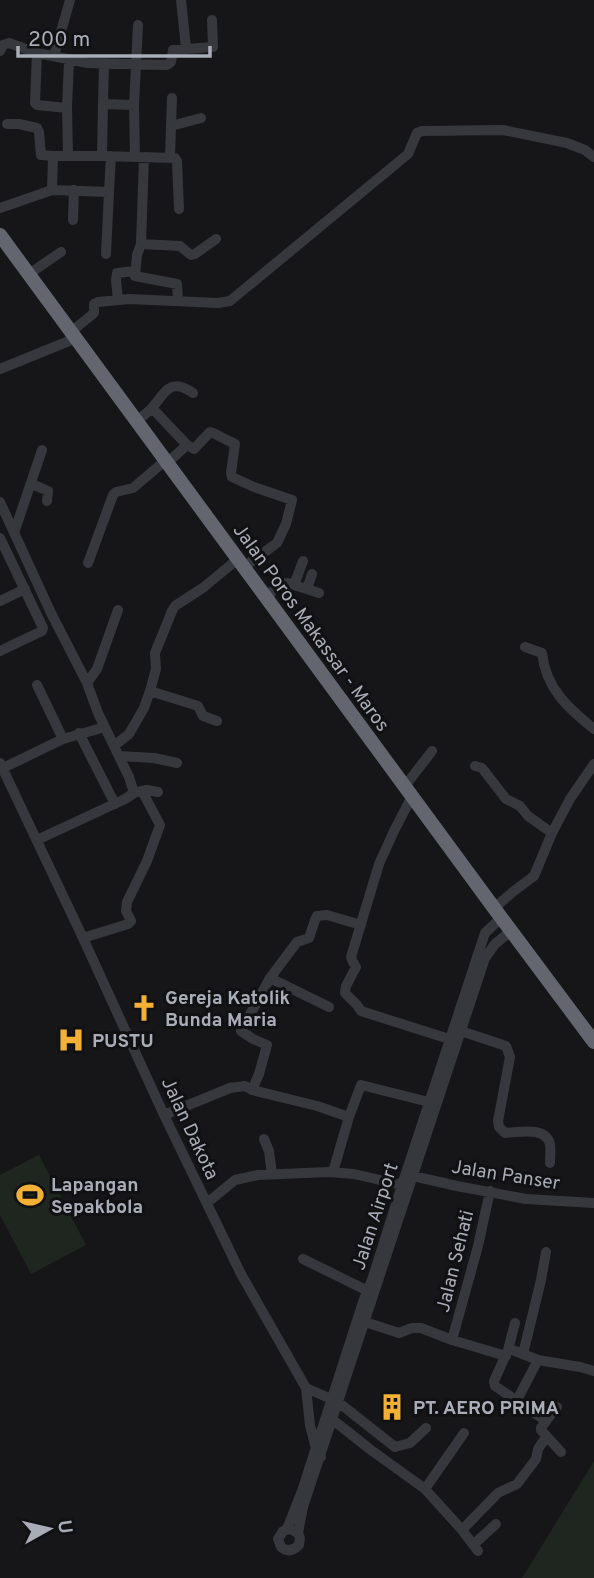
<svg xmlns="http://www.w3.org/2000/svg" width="594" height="1578" font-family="Overpass,sans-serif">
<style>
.green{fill:#1e261f}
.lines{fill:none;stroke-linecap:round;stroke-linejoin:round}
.minor{stroke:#37383d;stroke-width:10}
.highway{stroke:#63666e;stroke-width:14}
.labels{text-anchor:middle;stroke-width:6;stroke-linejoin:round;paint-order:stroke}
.street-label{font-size:19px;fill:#a8adb8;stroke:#111113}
.poi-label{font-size:19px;font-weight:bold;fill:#a8adb8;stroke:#111113;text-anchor:start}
</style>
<rect width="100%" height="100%" fill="#161618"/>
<path class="green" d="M39,1155L86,1245L31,1274L0,1215V1175Z
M594,1461V1578H522Z"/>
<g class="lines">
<path class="minor" d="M181,0L186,48
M0,51L3,45L9,43L37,53L88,63L167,65L171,62L173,50L213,47L212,20
M37,53L35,103L37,105L67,108L68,155
M54,56L70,0
M103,104L104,64
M67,108L69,60
M7,124H19L37,128L39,132L41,155L53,156
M171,126L201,118
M102,156L175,158L177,161L179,209
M135,156L134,105L138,25
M144,157L141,244L137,255L135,276L177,284L178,301
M170,157L172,98
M52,190L109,192L111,156
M0,208L52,190L53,156H102L103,104L134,105
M73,220L74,190
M141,244L180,246L191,255L195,254L216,239
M106,254L109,192
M29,274L61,252
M118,300L116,280L117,273L135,271
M71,332L94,313V304L98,302L129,299L218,303L230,301L408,154L417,133L422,131L503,130L567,143L585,150L594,157
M0,369L69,341
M152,408L187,445
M137,421C141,417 146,414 151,409C165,394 169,376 193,393
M167,463L187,445L194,449L210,432L213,433L235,444L231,473L232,477L254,487L292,500L286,524L277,543L244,567
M32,484L48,491L47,501
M0,502L51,613L87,683L98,713L129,777L134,793L125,799L37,840
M14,533L42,450
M0,538L43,628L42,631L0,651
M88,563L113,495L116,492L133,488L160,465
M294,585L319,593
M307,589L312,574
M267,598C276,587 278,579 294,585L303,561
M0,601L25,589
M525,647L542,653C546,689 568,708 594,729
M87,683L97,669L118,610
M37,685L63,739
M150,691L198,706L203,716L217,721
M79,733L115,804
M115,745L129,734L144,708L150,691L156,669L155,653L172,611L175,606L204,587L233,563
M119,756L154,758L177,763
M0,763L83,938L164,1115L241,1274L306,1388L310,1425L315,1445L321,1457
M475,766L482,768L506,799L520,806L528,816L552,833
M3,768L63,739L105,727
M405,786L432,751
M138,792L147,790L158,792
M409,802L394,831L379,864L351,957L353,962L356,967L346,986L345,993L357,1005L361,1011L449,1039
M494,908L514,891L534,876L552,833L570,799L594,764
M83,938L128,924L131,921L126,911L127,902L147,861L160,825L142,791
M270,978L297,942L309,938L315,920L317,916L327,915L361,925
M461,1031L506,1046L510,1057L498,1121L499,1127L505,1133C519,1132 547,1126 550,1145C551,1151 550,1157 550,1163
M252,1090L317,1106L349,1117L361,1085L429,1102
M164,1115L230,1088L245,1086L252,1090L259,1074L267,1045L253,1039L241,1031L270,978L329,1007
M264,1139L269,1151L272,1174
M333,1172L349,1117
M413,1176L457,1186L526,1199L594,1203
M207,1203L235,1180L258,1175L329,1172L354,1174L402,1185
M303,1259L368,1291
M365,1322L399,1333L412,1328H421L452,1340L506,1356
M452,1340L478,1246L490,1191
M508,1350L515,1323
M523,1354L541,1280L546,1252
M306,1388L338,1402L395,1447L410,1443L426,1428
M516,1402L538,1360
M333,1420L371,1450L425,1489L462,1530L478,1551
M546,1421L557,1407
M561,1452L541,1430V1428L546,1421L495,1386L494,1381L508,1350L510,1349L538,1360L580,1367L594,1371
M425,1489L464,1433
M287,1529L302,1491L363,1302L373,1277L402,1185L483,939L485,933L501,918
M462,1530L498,1493L517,1484L536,1459L538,1449L546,1437
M298,1533L290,1529L283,1531L278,1539L281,1547C287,1552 293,1551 299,1545L300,1538L298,1533L303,1507L485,958L495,944L511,931
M473,1545L496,1524"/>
<path class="highway" d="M0,235L494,908L594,1042"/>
</g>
<defs>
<symbol id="church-bare" viewBox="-9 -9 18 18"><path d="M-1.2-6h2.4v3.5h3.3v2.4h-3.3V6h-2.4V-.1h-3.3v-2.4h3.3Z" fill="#f2b134" stroke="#111113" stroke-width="2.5" paint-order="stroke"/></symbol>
<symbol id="hospital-bare" viewBox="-9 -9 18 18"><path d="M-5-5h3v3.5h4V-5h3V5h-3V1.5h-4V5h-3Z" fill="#f2b134" stroke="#111113" stroke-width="2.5" paint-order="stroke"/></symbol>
<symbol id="stadium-bare" viewBox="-9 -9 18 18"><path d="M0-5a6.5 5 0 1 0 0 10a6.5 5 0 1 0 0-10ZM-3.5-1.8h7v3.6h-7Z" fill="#f2b134" stroke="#111113" stroke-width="2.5" paint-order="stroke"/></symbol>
<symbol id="building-bare" viewBox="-9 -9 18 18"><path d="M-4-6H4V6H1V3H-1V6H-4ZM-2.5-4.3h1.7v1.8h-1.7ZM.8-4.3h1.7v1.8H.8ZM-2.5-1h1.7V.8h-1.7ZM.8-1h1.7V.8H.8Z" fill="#f2b134" stroke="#111113" stroke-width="2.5" paint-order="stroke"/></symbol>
</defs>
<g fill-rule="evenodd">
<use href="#church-bare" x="125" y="989" width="38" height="38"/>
<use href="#hospital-bare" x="52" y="1021" width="38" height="38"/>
<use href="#stadium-bare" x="11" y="1176" width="38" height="38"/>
<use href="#building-bare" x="373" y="1388" width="38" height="38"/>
</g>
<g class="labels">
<g class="street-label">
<text transform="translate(312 627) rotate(54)" y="7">Jalan Poros Makassar - Maros</text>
<text transform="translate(191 1128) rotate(65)" y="7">Jalan Dakota</text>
<text transform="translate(506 1174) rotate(9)" y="7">Jalan Panser</text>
<text transform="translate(374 1216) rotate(-72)" y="7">Jalan Airport</text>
<text transform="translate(454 1261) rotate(-76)" y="7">Jalan Sehati</text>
</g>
<g class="poi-label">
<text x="165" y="1004">Gereja Katolik<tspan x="165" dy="22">Bunda Maria</tspan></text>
<text x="92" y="1047">PUSTU</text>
<text x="51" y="1191">Lapangan<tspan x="51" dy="22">Sepakbola</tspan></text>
<text x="413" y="1414">PT. AERO PRIMA</text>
</g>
</g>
<g transform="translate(49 1529) rotate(82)" stroke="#111113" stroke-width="5" paint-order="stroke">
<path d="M0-5L12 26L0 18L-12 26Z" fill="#a8adb8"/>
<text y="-10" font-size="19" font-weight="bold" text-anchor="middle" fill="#a8adb8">U</text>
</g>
<path d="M18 46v10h192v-10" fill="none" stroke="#a8adb8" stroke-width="3.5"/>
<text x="28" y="46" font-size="21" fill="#a8adb8" stroke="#111113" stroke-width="5" paint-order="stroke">200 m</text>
</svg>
